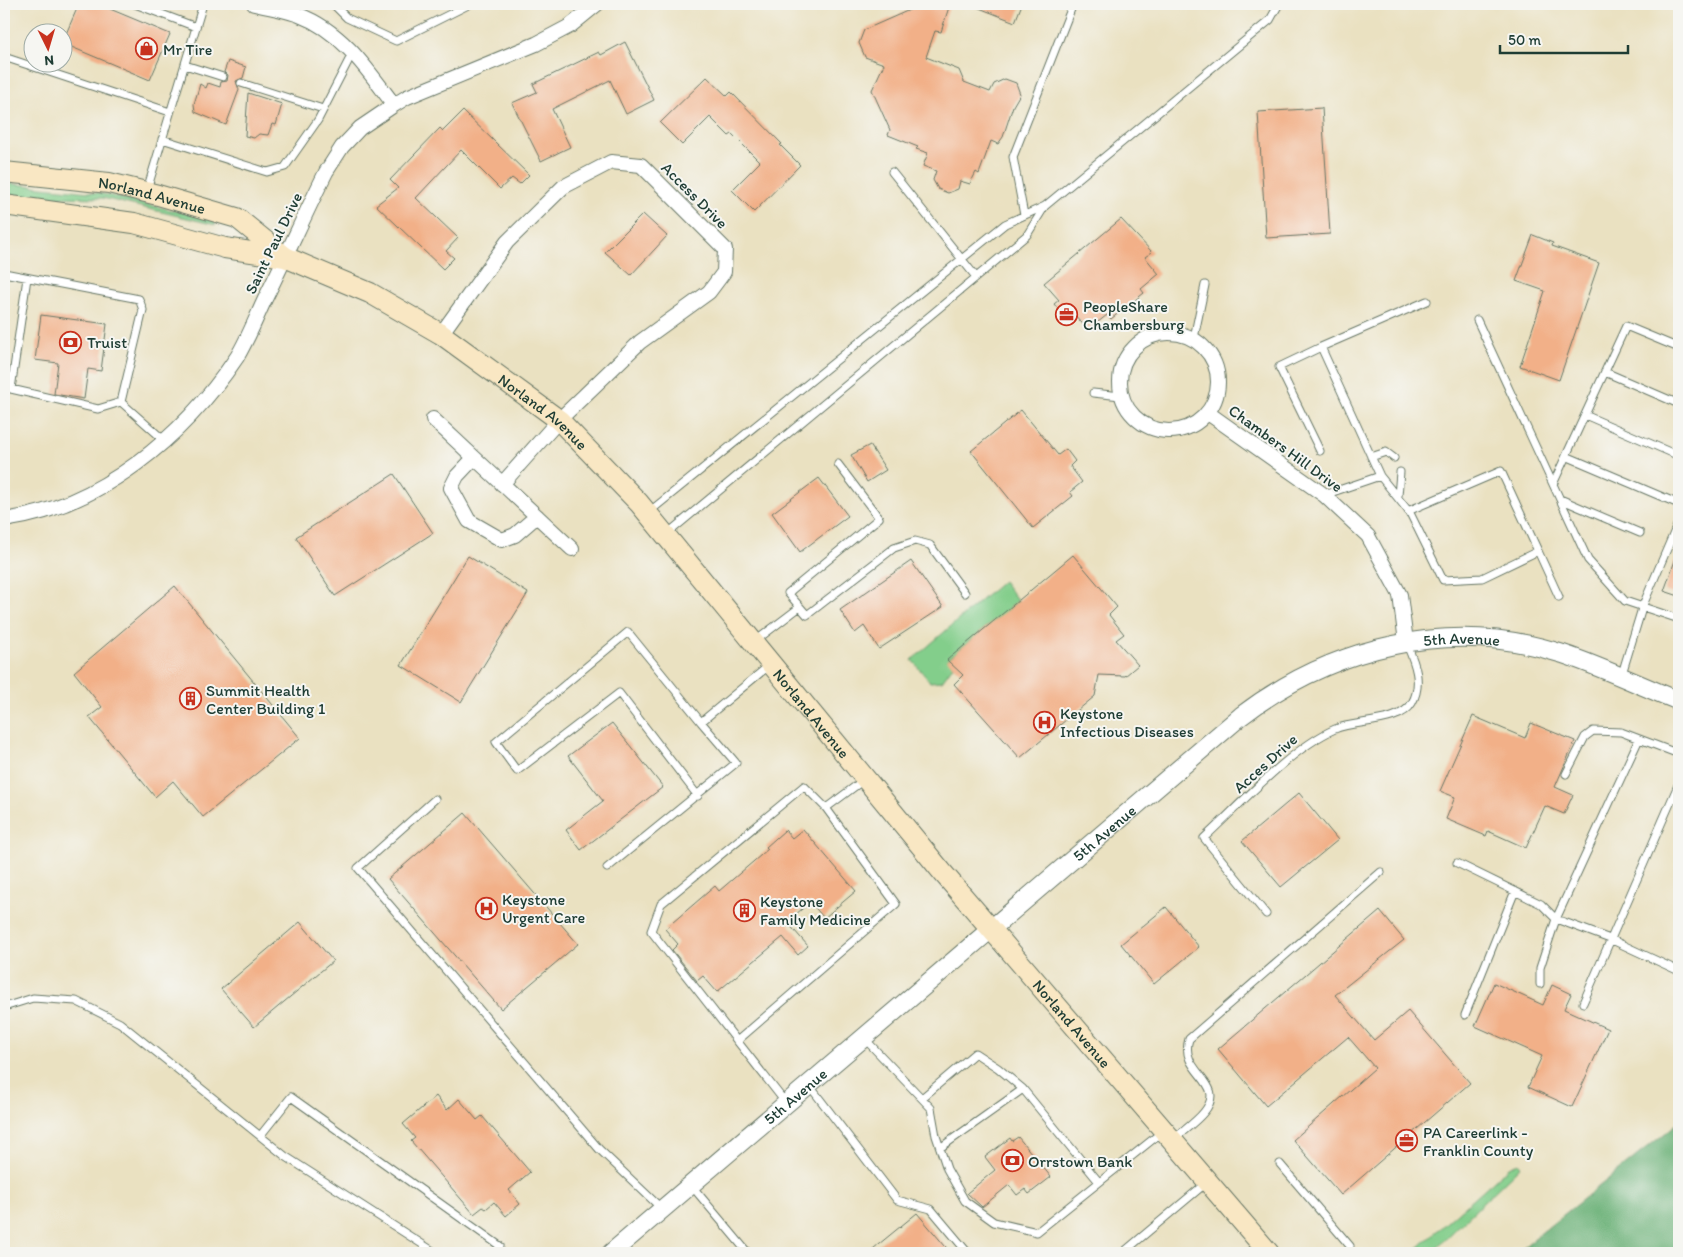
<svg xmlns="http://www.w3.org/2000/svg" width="1683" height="1257" font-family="Itim,sans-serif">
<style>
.green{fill:#83ce8b;stroke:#518660}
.forest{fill:#6ab177;stroke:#447756}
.building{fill:#f2b088}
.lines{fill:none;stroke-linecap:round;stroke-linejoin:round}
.service-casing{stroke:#667665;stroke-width:9}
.minor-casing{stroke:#667665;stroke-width:16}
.tertiary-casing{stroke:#667665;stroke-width:20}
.secondary-casing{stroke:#667665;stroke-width:22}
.service{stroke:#fff;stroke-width:7}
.minor{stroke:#fff;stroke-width:14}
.tertiary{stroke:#fff;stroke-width:18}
.secondary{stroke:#f9e7c3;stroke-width:20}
.rail-casing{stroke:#1f3d34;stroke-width:5.5}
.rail{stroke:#f6f6f2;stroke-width:4;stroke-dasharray:11;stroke-linecap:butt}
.labels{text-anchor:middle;stroke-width:4;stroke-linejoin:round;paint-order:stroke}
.poi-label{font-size:16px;fill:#1f3d34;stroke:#f6f6f2;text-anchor:start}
.street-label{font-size:16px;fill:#1f3d34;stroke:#f6f6f2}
</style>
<rect width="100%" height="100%" fill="#f6f6f2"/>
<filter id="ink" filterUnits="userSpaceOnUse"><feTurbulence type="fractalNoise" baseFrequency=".02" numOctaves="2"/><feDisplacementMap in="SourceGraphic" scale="10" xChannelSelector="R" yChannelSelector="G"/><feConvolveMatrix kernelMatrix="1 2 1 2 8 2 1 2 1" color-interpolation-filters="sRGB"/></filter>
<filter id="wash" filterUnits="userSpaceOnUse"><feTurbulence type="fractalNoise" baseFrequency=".0096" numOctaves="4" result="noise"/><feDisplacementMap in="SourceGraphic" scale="20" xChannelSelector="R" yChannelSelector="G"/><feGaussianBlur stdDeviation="1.12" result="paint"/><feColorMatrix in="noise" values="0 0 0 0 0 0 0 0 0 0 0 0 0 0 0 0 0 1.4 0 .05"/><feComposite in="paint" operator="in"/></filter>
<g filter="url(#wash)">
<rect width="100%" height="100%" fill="#eae1c1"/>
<path class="green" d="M4,183L99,193L214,220L216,225L103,198L4,196Z
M1003,581L1018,601L948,659L953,666L942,681L930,682L912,660Z
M1518,1163L1521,1166L1431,1253H1412L1509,1167Z"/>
<path class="forest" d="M1679,1122V1253H1516Z"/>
<g id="blocks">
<path class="building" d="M79,4H98L170,34L150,80L62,43Z
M923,4H950L941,32L935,31L926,57L959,70L964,82L990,92L994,84L1005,79L1016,83L1020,94L1013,106L1003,137L998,144L991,141L979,174L976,172L970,184L960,181L958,189L948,193L938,189L933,180L936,171L923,166L928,153L916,149L918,147L888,135L890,130L872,90L884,64L865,57L859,43L864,30Z
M969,4H1022L1015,22Z
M625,42L654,100L626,114L610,80L552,109L570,147L541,161L512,103L537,92L533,84L599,52L601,55Z
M228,61L246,67L243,78L236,81L239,90L226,125L195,112L194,104L200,84L206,88L208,83L220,87L221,82L227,81L228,75L224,72Z
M707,77L727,96L731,92L782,144L780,145L800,165L754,212L732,190L760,162L732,134L729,136L710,117L682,145L660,123Z
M248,93L282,104L276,125L272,124L268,135L259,134L254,138L245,136Z
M1322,108L1330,234L1266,238L1258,112Z
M463,111L529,175L520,184L512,178L500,189L461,150L416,198L458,238L446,251L454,258L443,269L376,205L398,188L390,180L440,128L443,131Z
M643,214L667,236L631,275L605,252Z
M1121,219L1152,252L1145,257L1159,274L1141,289L1144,293L1111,319L1107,315L1088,330L1074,314L1067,320L1054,304L1059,300L1044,283Z
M1533,235L1553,243L1552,246L1599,263L1559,380L1520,366L1545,291L1516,281Z
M41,315L107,324L101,371L88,369L84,399L54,394L58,363L35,360Z
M1021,410L1058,455L1066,449L1075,461L1070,466L1082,482L1070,492L1073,496L1033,528L971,451Z
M870,445L886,470L867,482L851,455Z
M394,474L433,533L335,596L296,537Z
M819,478L848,516L800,552L772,513Z
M1073,555L1117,607L1109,615L1124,634L1116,640L1138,665L1125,676L1099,675L1095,696L1020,758L954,684L963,675L947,660Z
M1677,555H1679V596L1664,591Z
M468,556L528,593L461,702L401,665Z
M911,561L943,607L879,649L864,626L855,633L840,610Z
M175,586L300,738L203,817L173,781L155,797L89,717L102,707L74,672Z
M1473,716L1525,738L1531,723L1575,741L1555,787L1573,795L1564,814L1545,806L1526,848L1488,831L1486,836L1446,819L1455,797L1440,791Z
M612,723L663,787L581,850L566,830L603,801L568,756Z
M1299,793L1338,840L1281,887L1242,841Z
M465,813L578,944L501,1009L388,879Z
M803,829L856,891L824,918L810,902L787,922L808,946L798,955L783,937L717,992L703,976L697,981L672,950L678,944L665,929L715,886L719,891L768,849L766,847L785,830L792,838Z
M1166,907L1199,947L1154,984L1121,944Z
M1380,911L1404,940L1335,995L1374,1040L1408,1011L1470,1083L1341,1195L1293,1140L1375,1068L1348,1037L1266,1106L1218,1049Z
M300,922L333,961L254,1027L221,989Z
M1494,983L1543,1005L1552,985L1571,994L1564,1009L1608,1029L1572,1107L1528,1087L1542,1056L1475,1026Z
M436,1096L447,1110L459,1099L477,1120L482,1116L530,1172L509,1190L520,1204L506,1216L494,1202L486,1209L483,1207L474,1214L411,1141L415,1138L403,1124Z
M1018,1137L1051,1177L1029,1194L1025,1189L1017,1195L1009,1185L982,1207L967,1193L995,1170L985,1157L1010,1138L1012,1141Z
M917,1213L951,1253H868Z"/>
</g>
</g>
<g filter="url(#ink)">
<use href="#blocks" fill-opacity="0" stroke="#667665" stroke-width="1"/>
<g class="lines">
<defs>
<path id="service" d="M135,4L196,27
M333,4L347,18L396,41L470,4
M4,57L170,112
M185,65L223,77
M241,83L323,109
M162,139L267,172L285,167L318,120L353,52
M892,172L976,277
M147,190L203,4
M1024,215L1013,157L1073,4
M4,273L139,299L143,310L121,402L165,441
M27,278L11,389L98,409L121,402
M1477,320L1588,560L1625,601L1679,619
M1194,338L1205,285
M1321,347L1427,301
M1605,372L1679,404
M1093,393L1121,396
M1585,415L1679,456
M1320,451L1279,367L1321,347L1380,476
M1566,456L1679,504
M1371,457L1386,452L1394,458
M838,464L879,518L788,593L807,615L894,548L915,541L930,545L965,593
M1553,484L1626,326L1679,348
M1324,495L1380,476L1410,513L1443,580L1482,578L1538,551L1559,597
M1398,496L1400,472
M1560,499L1640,533
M1408,511L1501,471L1538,551
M649,512L1005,224L1045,206L1270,20L1279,4
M667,534L1027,235L1045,206
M754,642L800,607
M1621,677L1643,605L1679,521
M1566,774L1585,737L1593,731L1621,732L1679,754
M698,796L619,693L517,771L496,742L628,632L701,722L771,664
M435,799L358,868L599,1149L662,1209
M826,808L865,779
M1457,863L1541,904L1556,919L1610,939L1679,971
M607,868L736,763L701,722
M1266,914L1204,838C1241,804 1290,749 1335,729C1356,720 1400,724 1412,703C1423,683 1415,663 1407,645
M1540,984V968L1556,919L1639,739
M1583,1003L1679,783
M4,1007L33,998L76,1001L120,1023L285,1156L436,1253
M1465,1015L1515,891
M864,1038L931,1108L936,1136L947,1169L965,1201L994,1222L1037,1232L1162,1132
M737,1041L896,904L826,808L804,786L661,904L651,931L785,1102
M809,1085L897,1200L931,1209L968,1253
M922,1098L975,1053L998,1068L1023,1089
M260,1136L291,1097L500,1246L497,1253
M1174,1139C1184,1130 1196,1122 1204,1112C1229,1082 1178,1073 1189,1039L1381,872
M940,1148L1023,1089L1099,1182
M1280,1164L1350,1246
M691,1185L748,1253
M1125,1251L1206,1183"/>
<path id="minor" d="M254,4C269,7 285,10 299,15C342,31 368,70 394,105
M1120 382a49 49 0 1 1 98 0a49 49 0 1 1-98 0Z
M441,334L507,242L563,187L611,162L641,165L725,249L724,272L709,292L640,342L559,420L502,484
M1208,413L1324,495L1368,536L1400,595L1406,642
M433,419L572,549
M474,458L457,476L451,488L469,521L502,540L515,535L537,516
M4,520C101,507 184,436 237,357C248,339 256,318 265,299C286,257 305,214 326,172L342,147L360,128L394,105L407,97L536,44L570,26L597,4"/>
<g id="tertiary">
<path id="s1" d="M611,1253L1241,716C1332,646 1452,617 1563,654C1602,667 1641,686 1679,701"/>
</g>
<g id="secondary">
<path id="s2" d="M4,172L109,183L158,195L237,218L284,256"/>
<path id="s3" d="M4,205L134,223L225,248L285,257L370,293L441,334L559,420L639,503L943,873L1269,1253"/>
</g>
</defs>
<use href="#service" class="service-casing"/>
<use href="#minor" class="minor-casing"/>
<use href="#tertiary" class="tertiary-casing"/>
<use href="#secondary" class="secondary-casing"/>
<use href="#service" class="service"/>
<use href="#minor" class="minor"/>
<use href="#tertiary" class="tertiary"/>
<use href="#secondary" class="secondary"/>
<defs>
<path id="rail" d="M1673,1253L1679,1249"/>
</defs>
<use href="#rail" class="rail-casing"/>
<use href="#rail" class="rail"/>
</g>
</g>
<defs>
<symbol id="shop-ring" viewBox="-11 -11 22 22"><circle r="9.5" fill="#f6f6f2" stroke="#c8321e" stroke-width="1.5"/><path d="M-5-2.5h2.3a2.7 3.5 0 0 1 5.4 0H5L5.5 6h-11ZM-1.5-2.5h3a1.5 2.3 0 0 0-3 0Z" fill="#c8321e"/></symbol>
<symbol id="office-ring" viewBox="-11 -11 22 22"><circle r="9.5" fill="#f6f6f2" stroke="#c8321e" stroke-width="1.5"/><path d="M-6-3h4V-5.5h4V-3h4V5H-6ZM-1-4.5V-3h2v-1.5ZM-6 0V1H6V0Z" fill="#c8321e"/></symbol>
<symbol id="bank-ring" viewBox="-11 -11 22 22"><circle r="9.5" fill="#f6f6f2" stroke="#c8321e" stroke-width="1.5"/><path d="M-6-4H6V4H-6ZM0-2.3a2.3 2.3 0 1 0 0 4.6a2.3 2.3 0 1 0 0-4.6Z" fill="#c8321e"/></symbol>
<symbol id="building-ring" viewBox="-11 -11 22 22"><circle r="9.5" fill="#f6f6f2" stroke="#c8321e" stroke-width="1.5"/><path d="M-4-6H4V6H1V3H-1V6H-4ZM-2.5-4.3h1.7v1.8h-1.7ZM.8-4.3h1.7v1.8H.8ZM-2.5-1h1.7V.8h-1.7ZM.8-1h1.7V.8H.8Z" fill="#c8321e"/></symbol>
<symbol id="hospital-ring" viewBox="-11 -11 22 22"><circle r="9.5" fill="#f6f6f2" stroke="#c8321e" stroke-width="1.5"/><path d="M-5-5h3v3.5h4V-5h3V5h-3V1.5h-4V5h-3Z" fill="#c8321e"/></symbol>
</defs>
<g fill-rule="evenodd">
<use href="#shop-ring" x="134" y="36" width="25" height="25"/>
<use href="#office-ring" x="1054" y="302" width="25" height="25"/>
<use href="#bank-ring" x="58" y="330" width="25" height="25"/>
<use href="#building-ring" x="178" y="686" width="25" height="25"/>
<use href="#hospital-ring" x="1032" y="710" width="25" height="25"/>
<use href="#hospital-ring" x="474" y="896" width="25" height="25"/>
<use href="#building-ring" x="732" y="898" width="25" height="25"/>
<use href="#office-ring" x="1394" y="1128" width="25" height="25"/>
<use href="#bank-ring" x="1000" y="1148" width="25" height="25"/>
</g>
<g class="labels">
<g class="poi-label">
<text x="163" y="55">Mr Tire</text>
<text x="1083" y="312">PeopleShare<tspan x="1083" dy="18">Chambersburg</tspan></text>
<text x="87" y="348">Truist</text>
<text x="206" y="696">Summit Health<tspan x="206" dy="18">Center Building 1</tspan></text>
<text x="1060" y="719">Keystone<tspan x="1060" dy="18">Infectious Diseases</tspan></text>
<text x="502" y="905">Keystone<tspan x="502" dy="18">Urgent Care</tspan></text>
<text x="760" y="907">Keystone<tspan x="760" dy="18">Family Medicine</tspan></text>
<text x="1423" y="1138">PA Careerlink -<tspan x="1423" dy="18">Franklin County</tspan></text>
<text x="1028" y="1167">Orrstown Bank</text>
</g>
<g class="street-label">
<text transform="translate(695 195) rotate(45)" y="6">Access Drive</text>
<text dy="6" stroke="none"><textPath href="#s2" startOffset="150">Norland Avenue</textPath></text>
<text transform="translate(273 243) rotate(-64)" y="6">Saint Paul Drive</text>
<text dy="6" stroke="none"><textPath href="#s3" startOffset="589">Norland Avenue</textPath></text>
<text transform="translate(1286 448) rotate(36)" y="6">Chambers Hill Drive</text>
<text dy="6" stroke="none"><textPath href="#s1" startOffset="1066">5th Avenue</textPath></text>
<text dy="6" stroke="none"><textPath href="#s3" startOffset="994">Norland Avenue</textPath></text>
<text transform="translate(1265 763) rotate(-42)" y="6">Acces Drive</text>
<text dy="6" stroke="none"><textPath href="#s1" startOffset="648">5th Avenue</textPath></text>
<text dy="6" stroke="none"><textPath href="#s3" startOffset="1399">Norland Avenue</textPath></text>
<text dy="6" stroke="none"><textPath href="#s1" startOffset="242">5th Avenue</textPath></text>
</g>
</g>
<rect width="1683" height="1257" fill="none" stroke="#f6f6f2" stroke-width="20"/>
<g transform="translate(48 48) rotate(175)"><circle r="24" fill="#f6f6f2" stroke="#a0aca6"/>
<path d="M0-4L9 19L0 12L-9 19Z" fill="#c8321e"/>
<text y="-8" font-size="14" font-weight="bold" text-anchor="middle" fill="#1f3d34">N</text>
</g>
<path d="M1500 45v8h128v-8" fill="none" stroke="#1f3d34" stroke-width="2.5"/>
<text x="1508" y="45" font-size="15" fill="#1f3d34" stroke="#f6f6f2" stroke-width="4" paint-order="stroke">50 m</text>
</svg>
